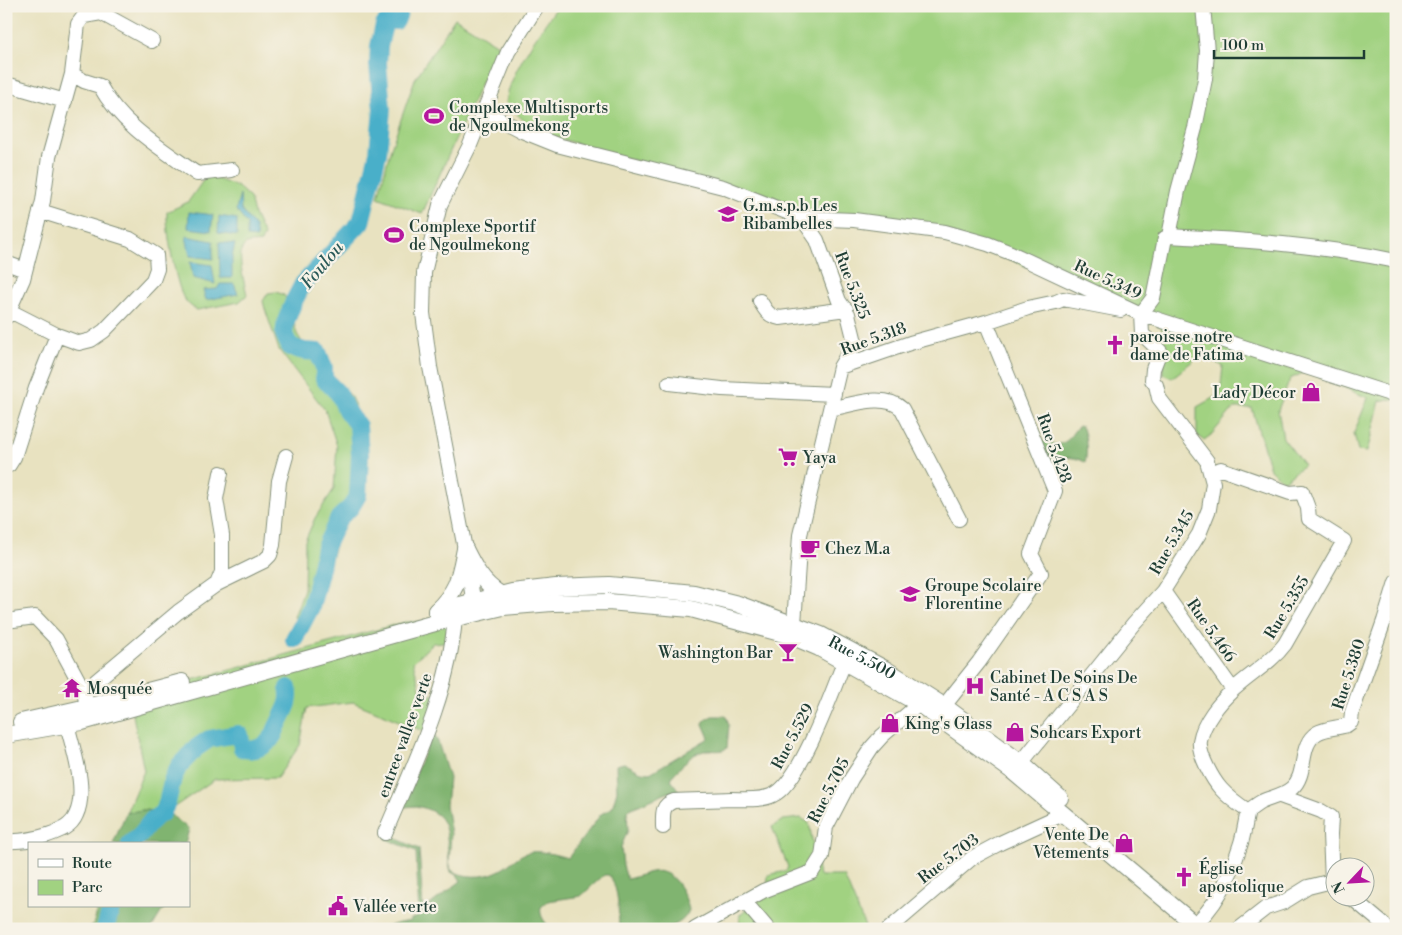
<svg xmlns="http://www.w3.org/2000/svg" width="1402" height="935" font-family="'Libre Bodoni',serif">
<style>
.green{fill:#a1d281;stroke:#60885a}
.forest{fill:#80b46f;stroke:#507852;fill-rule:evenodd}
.water{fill:#4aafc9;stroke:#34767e}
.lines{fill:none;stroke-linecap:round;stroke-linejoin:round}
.river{stroke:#4aafc9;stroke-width:18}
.minor-casing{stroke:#84907a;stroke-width:16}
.major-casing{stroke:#84907a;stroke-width:18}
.minor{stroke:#fff;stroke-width:14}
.major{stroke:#fff;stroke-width:16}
.labels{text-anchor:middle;stroke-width:4.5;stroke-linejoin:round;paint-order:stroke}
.poi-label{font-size:16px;fill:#1f3d34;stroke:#f7f3e8;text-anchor:start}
.street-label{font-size:16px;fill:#1f3d34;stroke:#f7f3e8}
.water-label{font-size:18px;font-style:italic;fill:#2a5a59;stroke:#f7f3e8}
</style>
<rect width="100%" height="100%" fill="#f7f3e8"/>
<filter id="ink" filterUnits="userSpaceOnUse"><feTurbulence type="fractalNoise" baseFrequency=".02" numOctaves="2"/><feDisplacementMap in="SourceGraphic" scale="10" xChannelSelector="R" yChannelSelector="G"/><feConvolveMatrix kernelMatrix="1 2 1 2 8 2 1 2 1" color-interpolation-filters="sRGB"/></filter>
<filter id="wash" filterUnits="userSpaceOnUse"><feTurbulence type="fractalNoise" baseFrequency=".0096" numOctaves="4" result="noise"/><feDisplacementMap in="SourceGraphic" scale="20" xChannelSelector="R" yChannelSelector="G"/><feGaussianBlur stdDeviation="1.12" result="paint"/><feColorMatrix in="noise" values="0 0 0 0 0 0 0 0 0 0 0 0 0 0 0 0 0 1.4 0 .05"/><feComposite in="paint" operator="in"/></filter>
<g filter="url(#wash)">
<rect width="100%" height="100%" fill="#e8e2c0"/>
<path class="green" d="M558,6H1396V400L1388,399L1380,401L1367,452L1358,451L1354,433L1368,398L1307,371L1290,379L1278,410L1283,438L1304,465L1283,481L1270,469L1252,408H1234L1211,435L1204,440L1197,435V407L1220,394L1223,366L1200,355L1172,378L1163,374L1162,327L940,228L802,209L540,133L531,128L506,103C509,73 540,31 558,6Z
M455,18L498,45L422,214L378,197L391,148L415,79Z
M207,175L238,187L250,198L254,214L264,235L261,242C256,243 249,242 245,245C235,252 245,284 247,295L239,302L197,310C191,307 187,303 183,297C175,279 166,231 167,212L188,202Z
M276,292L284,295L288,302L297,334L305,347L350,395L360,417L367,449L365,482L351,507L335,545L315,614L311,620L303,624L294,617L304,589L305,541L315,518L334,489L337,446L325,410L279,350L265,309L263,301L268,293Z
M455,617L452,641L433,643L413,662L422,695H441L428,733L353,702L307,708L300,745L277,778L215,779L167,812L143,810L126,813L144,771L129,695L212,675L405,622H433Z
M801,818L809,823L819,876H844L866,929H739L740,914L767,895L768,875L786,871L788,867L772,827L783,820Z"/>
<path class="forest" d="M1079,426L1082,427C1086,433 1088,456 1085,462C1072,455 1058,457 1044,461L1041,443L1046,439L1055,445C1073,441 1067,437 1079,426Z
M712,716H726L729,725L727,748C720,753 712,749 704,751C690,754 682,766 673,775L671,780L679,791L667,793L627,810L628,830L621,847L623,866L627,879C638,877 652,869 662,872C677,876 686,896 689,910C680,935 642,929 619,929C618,910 620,891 609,875H604L581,896L548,901L541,907C539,916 545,922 551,929H380L399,923L411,921V919L419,916L416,851L386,839L433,733L438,742L449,778L446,805L451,834L449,861L451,870C463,878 484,878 496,872C507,868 515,857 526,853C539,849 556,855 568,858L601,814L612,808L617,791L616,765L624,763L641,772L650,773L709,738L703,724L705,720ZM416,806C457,814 443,841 451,872L458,876L461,881L423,910L419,849L395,838L393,834L399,815L404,807Z
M143,810L167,812L189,829L185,844H113L126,813Z
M98,906H165L151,929H88L94,924Z"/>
<path class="water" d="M240,195L241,210L255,227L257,238L247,237V224L236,210Z
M189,212L213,215L211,231L188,228Z
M219,216L237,219V236L218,233Z
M186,236L213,241V259L190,256Z
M219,242L235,244L232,257V278H220Z
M190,262L212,265L215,284L193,278Z
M220,284H234L238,294L206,300L203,290L217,289Z"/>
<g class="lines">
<path class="river" d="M294,639L311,607L320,572L325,547L339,518L351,507L358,495L360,455L358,426L346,410L339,394L324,379V368L318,352L304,351L290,347L284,334L286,321L294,301L303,284L361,222L378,153L382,109L378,64L379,46L384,25L389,20L396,21L399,13V6
M130,844L141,834L152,820L162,813L167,803L173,778L179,766L196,748L209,739L238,734L240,735L242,748C253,753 267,746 273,736C275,733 276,728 278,725C284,711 292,703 288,688
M105,929L112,906"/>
</g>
</g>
<g filter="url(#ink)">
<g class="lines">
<defs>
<path id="minor" d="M72,74L84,81L100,86C121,125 162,149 197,174L232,170
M6,84L65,101
M484,111L522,131L557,145L723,187L802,218L854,220L945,232L988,244L1011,253L1141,314L1396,396
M1169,236C1245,240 1321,245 1396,261
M6,263L25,270
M760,301C766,311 768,316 780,318L846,309
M10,311L57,335L79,343L91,340L104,331L153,280L157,269L156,255L130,239L40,211
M1141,314L1153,298L1165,238L1169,236L1178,191L1195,128L1205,79L1207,51L1203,6
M6,317L23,279L43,201L49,157L72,74L78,24L84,16L101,13L152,41
M840,367L910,343L986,322L1028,308L1056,302L1063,299L1121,310
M669,383L722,389L834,394
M830,409C851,405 885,392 902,409L959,519
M6,465H9L14,457L36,388L57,335
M1211,473L1221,469L1290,493L1302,492L1308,508L1309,519L1344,541L1285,644C1271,663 1250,674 1233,690C1220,702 1203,722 1200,741C1198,754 1213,780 1221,789C1229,798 1239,805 1248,811
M217,584L222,572V535L216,499L221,473
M1163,591L1233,690
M475,611L465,549L430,367L423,313L424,273L440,205L470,145L508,52L537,6
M6,621L35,617L56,639L84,691
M792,633L794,624L800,535L840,367L855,342L848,314L839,301L817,240L802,218
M944,706L979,662L1041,573L1031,554L1055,491L986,322
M87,707L84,691L178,612L217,584L264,561L270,555L273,545L279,481L286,456
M1021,763L1134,623L1163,591L1199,534L1209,509L1213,483L1207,461L1159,398L1156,385L1152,380L1153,369L1160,351L1142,334L1141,314
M663,827C663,815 661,805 674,801C693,800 712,800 731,799C744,799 761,801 773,795C801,783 836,682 848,652
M385,833C414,764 449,694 455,618
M6,841C21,842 35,839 48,835C59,831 71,827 76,815C88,790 73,750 67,724
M1352,898L1389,929
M744,901L768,929
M695,929L763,891L812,872L822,856L826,827L851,779L872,747L882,736L919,704
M889,929L972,858L1000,843L1063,814
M1189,929C1216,909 1230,877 1240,846C1244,835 1245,823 1248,811C1252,808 1256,805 1261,802C1271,797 1283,796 1292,788C1308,774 1298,745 1317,733C1325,728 1338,728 1347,725L1351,722L1352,712L1384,621L1396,582
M1239,929L1266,908L1284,902L1308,887L1332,881L1330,834L1331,817L1321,811L1280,796"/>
<g id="major">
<path d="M465,549C474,567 482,583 500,594"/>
<path id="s1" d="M436,611L512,592L556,587L609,585L694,593L738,604L821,635L887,670L944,706L1021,763L1060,798"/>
<path d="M436,611C458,590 459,578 465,549"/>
<path d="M21,722L87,707L182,682"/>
<path d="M6,735L82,722L435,623L503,607L552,603L608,602L691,609L791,636L819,648L919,704L1012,771L1200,929"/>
</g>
</defs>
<use href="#minor" class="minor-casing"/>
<use href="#major" class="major-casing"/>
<use href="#minor" class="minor"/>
<use href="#major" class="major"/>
</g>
</g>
<defs>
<symbol id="stadium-bare" viewBox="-9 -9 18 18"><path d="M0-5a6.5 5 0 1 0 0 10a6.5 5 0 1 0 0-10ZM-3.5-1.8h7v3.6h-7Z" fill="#b5179e" stroke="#f7f3e8" stroke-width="2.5" paint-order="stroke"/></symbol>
<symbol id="school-bare" viewBox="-9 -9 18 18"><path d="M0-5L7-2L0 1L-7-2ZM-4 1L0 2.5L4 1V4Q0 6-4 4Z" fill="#b5179e" stroke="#f7f3e8" stroke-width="2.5" paint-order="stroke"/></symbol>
<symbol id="church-bare" viewBox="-9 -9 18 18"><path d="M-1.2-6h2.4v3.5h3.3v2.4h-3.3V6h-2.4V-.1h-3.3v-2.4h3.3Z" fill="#b5179e" stroke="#f7f3e8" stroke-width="2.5" paint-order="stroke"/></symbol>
<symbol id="shop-bare" viewBox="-9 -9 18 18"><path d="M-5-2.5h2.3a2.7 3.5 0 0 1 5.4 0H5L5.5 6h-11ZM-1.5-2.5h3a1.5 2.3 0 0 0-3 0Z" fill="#b5179e" stroke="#f7f3e8" stroke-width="2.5" paint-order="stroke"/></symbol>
<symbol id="supermarket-bare" viewBox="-9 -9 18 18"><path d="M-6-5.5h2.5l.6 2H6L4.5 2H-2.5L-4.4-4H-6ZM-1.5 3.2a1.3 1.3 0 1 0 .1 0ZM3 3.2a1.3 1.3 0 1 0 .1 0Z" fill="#b5179e" stroke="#f7f3e8" stroke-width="2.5" paint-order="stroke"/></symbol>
<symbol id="cafe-bare" viewBox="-9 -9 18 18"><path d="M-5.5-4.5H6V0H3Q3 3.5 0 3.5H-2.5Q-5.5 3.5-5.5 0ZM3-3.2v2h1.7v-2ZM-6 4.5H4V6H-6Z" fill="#b5179e" stroke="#f7f3e8" stroke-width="2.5" paint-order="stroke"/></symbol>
<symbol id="bar-bare" viewBox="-9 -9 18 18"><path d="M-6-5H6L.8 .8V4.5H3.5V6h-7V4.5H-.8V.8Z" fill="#b5179e" stroke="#f7f3e8" stroke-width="2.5" paint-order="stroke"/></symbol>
<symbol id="hospital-bare" viewBox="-9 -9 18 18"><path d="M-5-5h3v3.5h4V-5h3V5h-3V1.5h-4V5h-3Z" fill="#b5179e" stroke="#f7f3e8" stroke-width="2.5" paint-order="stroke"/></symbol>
<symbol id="temple-bare" viewBox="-9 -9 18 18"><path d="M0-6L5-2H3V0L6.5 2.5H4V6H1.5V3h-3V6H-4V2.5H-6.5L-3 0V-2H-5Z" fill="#b5179e" stroke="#f7f3e8" stroke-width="2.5" paint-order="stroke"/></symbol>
<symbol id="civic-bare" viewBox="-9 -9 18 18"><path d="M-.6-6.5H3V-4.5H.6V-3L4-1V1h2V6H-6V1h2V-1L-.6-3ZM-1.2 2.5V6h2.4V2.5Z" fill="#b5179e" stroke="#f7f3e8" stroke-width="2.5" paint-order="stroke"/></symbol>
</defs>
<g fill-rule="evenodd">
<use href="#stadium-bare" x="420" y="102" width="28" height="28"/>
<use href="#school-bare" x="714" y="200" width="28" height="28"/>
<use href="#stadium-bare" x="380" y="221" width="28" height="28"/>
<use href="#church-bare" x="1101" y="331" width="28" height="28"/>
<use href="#shop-bare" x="1297" y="378" width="28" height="28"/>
<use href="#supermarket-bare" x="774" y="443" width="28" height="28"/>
<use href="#cafe-bare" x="796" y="534" width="28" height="28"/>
<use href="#school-bare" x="896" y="580" width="28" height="28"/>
<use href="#bar-bare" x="774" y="638" width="28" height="28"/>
<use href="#hospital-bare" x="961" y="672" width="28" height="28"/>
<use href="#temple-bare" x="58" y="674" width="28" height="28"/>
<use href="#shop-bare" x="876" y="709" width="28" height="28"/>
<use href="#shop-bare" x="1001" y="718" width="28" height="28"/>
<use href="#shop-bare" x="1110" y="829" width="28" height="28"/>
<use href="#church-bare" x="1170" y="863" width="28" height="28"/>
<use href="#civic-bare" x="324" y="892" width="28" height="28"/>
</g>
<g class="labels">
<g class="poi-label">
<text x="449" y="113">Complexe Multisports<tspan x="449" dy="18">de Ngoulmekong</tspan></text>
<text x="743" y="211">G.m.s.p.b Les<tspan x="743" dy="18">Ribambelles</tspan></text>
<text x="409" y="232">Complexe Sportif<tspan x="409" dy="18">de Ngoulmekong</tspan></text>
<text x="1130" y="342">paroisse notre<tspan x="1130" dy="18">dame de Fatima</tspan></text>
<text x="1296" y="398" text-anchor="end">Lady Décor</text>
<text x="803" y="463">Yaya</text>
<text x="825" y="554">Chez M.a</text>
<text x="925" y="591">Groupe Scolaire<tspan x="925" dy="18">Florentine</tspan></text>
<text x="773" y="658" text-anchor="end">Washington Bar</text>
<text x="990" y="683">Cabinet De Soins De<tspan x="990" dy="18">Santé - A C S A S</tspan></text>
<text x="87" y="694">Mosquée</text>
<text x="905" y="729">King's Glass</text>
<text x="1030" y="738">Sohcars Export</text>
<text x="1109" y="840" text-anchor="end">Vente De<tspan x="1109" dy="18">Vêtements</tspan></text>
<text x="1199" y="874">Église<tspan x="1199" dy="18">apostolique</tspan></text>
<text x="353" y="912">Vallée verte</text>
</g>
<g class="street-label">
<text transform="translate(1108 279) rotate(25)" y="6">Rue 5.349</text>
<text transform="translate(853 285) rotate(69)" y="6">Rue 5.325</text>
<text transform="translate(873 338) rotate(-20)" y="6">Rue 5.318</text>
<text transform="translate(1055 448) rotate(70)" y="6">Rue 5.428</text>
<text transform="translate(1171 542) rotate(-60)" y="6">Rue 5.345</text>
<text transform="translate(1286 607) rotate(-59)" y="6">Rue 5.355</text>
<text transform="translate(1212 630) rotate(55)" y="6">Rue 5.466</text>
<text dy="6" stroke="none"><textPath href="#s1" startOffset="442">Rue 5.500</textPath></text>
<text transform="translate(1348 674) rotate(-72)" y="6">Rue 5.380</text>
<text transform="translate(404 735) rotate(-70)" y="6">entree vallee verte</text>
<text transform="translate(792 736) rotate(-62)" y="6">Rue 5.529</text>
<text transform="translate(828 790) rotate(-63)" y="6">Rue 5.705</text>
<text transform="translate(948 858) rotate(-37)" y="6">Rue 5.703</text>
</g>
<g class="water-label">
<text transform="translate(322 265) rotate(-50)" y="6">Foulou</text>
</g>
</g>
<rect width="1402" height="935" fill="none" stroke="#f7f3e8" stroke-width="25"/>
<rect x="28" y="842" width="162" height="65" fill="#f7f3e8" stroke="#a1aaa0"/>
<rect x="38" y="859" width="25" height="8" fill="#ffffff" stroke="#a1aaa0"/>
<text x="72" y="868" font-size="15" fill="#1f3d34">Route</text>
<rect x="38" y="880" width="25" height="15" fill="#a1d281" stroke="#a1aaa0"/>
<text x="72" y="892" font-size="15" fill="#1f3d34">Parc</text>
<g transform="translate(1350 882) rotate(245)"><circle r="24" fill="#f7f3e8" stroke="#a1aaa0"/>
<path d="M0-4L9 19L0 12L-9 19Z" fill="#b5179e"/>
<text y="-8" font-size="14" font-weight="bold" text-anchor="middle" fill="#1f3d34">N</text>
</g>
<path d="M1214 50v8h150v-8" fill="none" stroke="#1f3d34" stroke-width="2.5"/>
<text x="1222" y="50" font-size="15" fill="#1f3d34" stroke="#f7f3e8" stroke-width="4" paint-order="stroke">100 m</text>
</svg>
